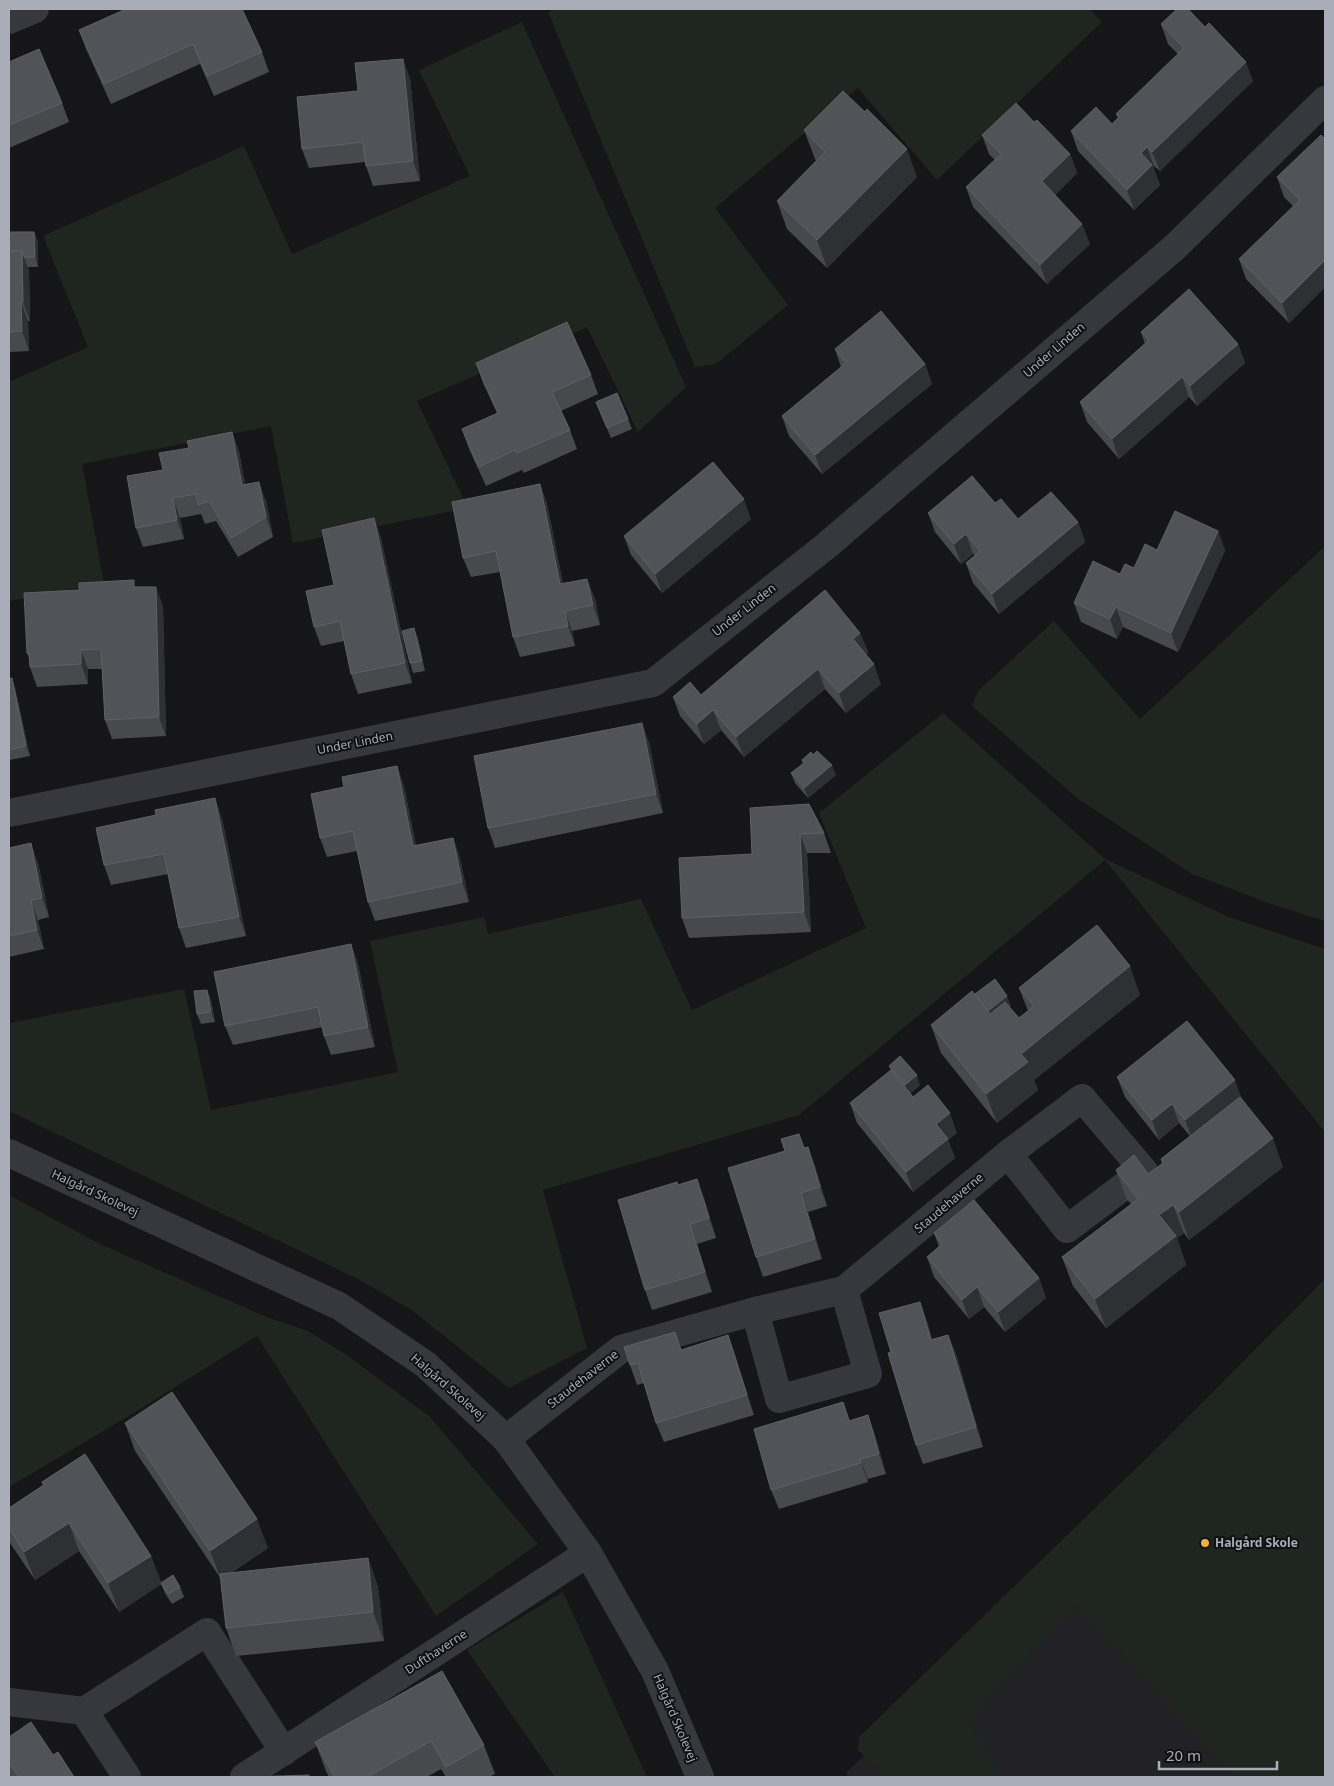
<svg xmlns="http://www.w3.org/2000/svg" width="1334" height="1786" font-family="'Noto Sans',sans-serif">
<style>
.built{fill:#222225}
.green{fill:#1e261f}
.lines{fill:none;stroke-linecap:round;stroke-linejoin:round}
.street{stroke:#37383d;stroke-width:28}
.wall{fill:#47494d}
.shaded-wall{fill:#2f3033}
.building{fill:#525359;stroke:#5f6168}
.poi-dot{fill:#f2b134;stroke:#111113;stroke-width:2}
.labels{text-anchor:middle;stroke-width:4;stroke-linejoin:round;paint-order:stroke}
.street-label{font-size:12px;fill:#a8adb8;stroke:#111113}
.poi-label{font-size:12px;font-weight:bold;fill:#a8adb8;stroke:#111113;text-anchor:start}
</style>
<rect width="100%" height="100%" fill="#161618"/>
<path class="built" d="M1325,1313V1777H848L846,1773Z"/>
<path class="green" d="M554,9H1089L1102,22L937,180L858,88L715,208L788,305L716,364L695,367L548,12Z
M522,22L686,387L638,432L587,327L417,401L468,508L293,543L271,426L82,464L104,583L9,601V382L88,347L43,236L244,146L292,254L470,176L419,70Z
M1325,546V921L1271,904L1192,874L1077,798L972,706L978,691L1054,621L1140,719Z
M943,713L1105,859L1229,917L1325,949V1132L1105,860L799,1115L543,1190L587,1348L509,1388L413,1311L358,1279L9,1111V1023L184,989L211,1110L398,1072L370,941L484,917L488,934L641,899L692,1010L866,928L819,813Z
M9,1195L102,1245L266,1317L308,1331L348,1356L429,1416L538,1544L436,1616L257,1336L132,1414L9,1487Z
M1325,1279V1777H1237L1075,1604L968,1720L1000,1777H887L858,1750L859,1737L1158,1447Z
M563,1592L647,1777H555L467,1650Z"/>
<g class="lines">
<path class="street" d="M9,20L35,9
M9,813L653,683L826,546L1175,247L1325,100
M9,1153L339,1306L425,1364L506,1439L588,1553L655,1671L700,1777
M755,1311L779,1399L868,1374L844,1290
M506,1439L621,1349L755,1311L844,1290L1008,1154L1082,1098L1144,1171L1067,1229L1008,1154
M9,1702L84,1711
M127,1777L84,1711L207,1632L284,1752
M244,1777L588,1553"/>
</g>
<path class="wall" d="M1161,24L1253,81L1160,171L1154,166L1153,167L1160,185L1134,210L1078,151L1071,131L1112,124L1118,118L1116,114L1178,54L1168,44Z
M79,30L262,52L269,72L214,96L200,64L111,104L86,49Z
M9,62L62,103L69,122L9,148Z
M410,78L420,181L373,186L366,166L365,162L309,168L302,149L358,91Z
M865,112L917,177L827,268L787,229L777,201L816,161L815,159L804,130Z
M1034,122L1070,154L1077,173L1055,195L1090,244L1047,284L973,207L966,187L995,160L989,154L982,135Z
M1325,139V287L1289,323L1246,279L1239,259L1293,206L1284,197L1277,177Z
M9,232H34L38,242V267H28L29,271L30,321H28L29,351L9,352Z
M1141,332L1238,344L1245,363L1197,406L1189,397L1119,459L1087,422L1080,402L1145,344Z
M835,349L925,364L932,384L822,474L789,436L782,416L841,367Z
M476,363L591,375L598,394L561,411L570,430L577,449L524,473L522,470L486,486L469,449L462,429L497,413L483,383Z
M596,402L628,419L632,429L611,438Z
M232,432L239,451L245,484L266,501L273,537L238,557L216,521L205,524L201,514L180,518L184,539L143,547L136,528L163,470L189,448Z
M540,484L547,504L563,584L595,598L600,625L572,631L575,646L520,657L513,637L500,572L471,577L463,558Z
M995,503L1018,519L1078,522L1085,542L999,614L973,583L966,563L975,555L973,554L961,564L935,532L928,513Z
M374,518L381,538L412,683L358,694L351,674L344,641L321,646L314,627L334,585Z
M751,519L662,593L631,555L624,536Z
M1218,531L1225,551L1178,652L1123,627L1117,639L1081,622L1074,603L1120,574L1134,568L1157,550Z
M136,587L163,606L166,736L112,739L105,720L102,669H88V684L37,687L30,667L29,658L27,653Z
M860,633L868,652L866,654L881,684L846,713L825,689L744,757L721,730L704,744L680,716L673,697L701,695Z
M418,638L425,671L413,673L410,663Z
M9,678L15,688L30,756L10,760L9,756Z
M649,742L663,813L495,848L488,828Z
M813,755L836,775L808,798L795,783L791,773L803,764L802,760Z
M397,766L404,786L416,846L453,838L460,858L469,902L375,921L368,902L357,851L327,857L320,838L344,787Z
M750,808L824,833L831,853H807L811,932L689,938L682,918L752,854Z
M222,818L246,936L186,948L179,928L168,874L111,885L104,865Z
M9,848L38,863L49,917L38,920L44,949L9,957Z
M351,944L358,964L375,1047L331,1055L324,1036L323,1027L233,1045L225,1026Z
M1019,988L1140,995L1034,1080L1038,1090L997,1123L941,1053L931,1025L1011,1006L1009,1007L1019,1018L1028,1011Z
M207,990L211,1000L215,1022L201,1024L197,1014Z
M889,1066L920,1085L910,1094L913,1097L957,1133L948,1140L955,1158L913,1192L857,1123L850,1103L891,1070Z
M1117,1077L1242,1099L1283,1167L1189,1240L1184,1233L1177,1238L1186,1265L1106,1328L1073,1286L1062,1257L1131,1204L1126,1198L1116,1170L1148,1174L1162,1164L1161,1159L1190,1136L1179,1123L1159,1140L1125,1097Z
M804,1148L815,1166L827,1206L808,1212L822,1259L763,1277L756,1257Z
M678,1185L704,1198L716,1238L697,1244L712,1292L652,1310L645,1290Z
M934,1233L1039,1278L1046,1298L1005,1332L984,1307L969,1319L934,1277L927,1257L939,1247Z
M927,1321L932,1339L948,1335L956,1354L983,1447L923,1464L916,1445L891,1352Z
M675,1332L681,1350L728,1335L735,1355L754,1415L664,1442L656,1423L644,1383L637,1385L630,1365Z
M843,1402L850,1421L868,1415L875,1435L886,1474L868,1479V1482L779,1509L771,1490Z
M125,1423L268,1548L231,1573L368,1558L378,1587L384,1641L236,1656L226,1628L221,1579L135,1451Z
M42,1482L151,1556L161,1583L180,1587L184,1597L172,1604L165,1593L161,1584L119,1612L79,1551L35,1580L10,1543L9,1540V1508L43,1485Z
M442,1671L484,1745L495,1774L489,1777H446L441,1769L427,1777H329L326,1771L315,1742Z
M9,1737L53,1755L74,1777H11L9,1774Z"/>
<path class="shaded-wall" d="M403,59L410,78L420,181L413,161Z
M1246,62L1253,81L1160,171L1152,152Z
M1147,147L1154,166L1153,167L1160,185L1134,210L1127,190L1141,153Z
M907,149L917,177L827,268L817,240Z
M1070,154L1077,173L1049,201L1042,181Z
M1082,224L1090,244L1047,284L1040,265Z
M34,232L38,242V267L35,257Z
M22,251L29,271L30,321L23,302Z
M1325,260V287L1289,323L1282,303Z
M21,302L28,321L29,351L22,331Z
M1238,344L1245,363L1197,406L1190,386Z
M925,364L932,384L822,474L815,455Z
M1182,377L1189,397L1119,459L1112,439Z
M232,432L239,451L249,505L242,485Z
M259,482L266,501L273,537L266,517Z
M540,484L547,504L567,604L560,584Z
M173,498L180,518L184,539L177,520Z
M744,499L751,519L662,593L655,574Z
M374,518L381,538L412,683L405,663Z
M1078,522L1085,542L999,614L992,594Z
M1218,531L1225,551L1178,652L1171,633Z
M966,534L973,554L961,564L954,544Z
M587,579L595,598L600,625L593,605Z
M156,587L163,606L166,736L159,717Z
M1116,607L1123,627L1117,639L1110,619Z
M565,611L572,631L575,646L568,626Z
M414,628L418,638L425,671L422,661Z
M860,633L868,652L860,659L853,639Z
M81,650L88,669V684L81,664Z
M874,664L881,684L846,713L839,693Z
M818,669L825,689L744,757L736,737Z
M12,678L15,688L30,756L26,746Z
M713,710L721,730L704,744L697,724Z
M642,723L649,742L663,813L656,794Z
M832,765L836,775L808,798L804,788Z
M397,766L404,786L420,866L413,846Z
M215,798L222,818L246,936L239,917Z
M800,834L807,853L811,932L804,912Z
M453,838L460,858L469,902L462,882Z
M31,843L38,863L49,917L42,898Z
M31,900L38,920L44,949L37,930Z
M351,944L358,964L375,1047L368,1027Z
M1130,966L1140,995L1034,1080L1038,1090L997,1123L986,1094L1021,1054Z
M207,990L211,1000L215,1022L211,1012Z
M1007,996L1011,1006L991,1022L987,1012Z
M917,1075L920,1085L909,1095L905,1085Z
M1235,1080L1242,1099L1192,1139L1185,1120Z
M1172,1104L1179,1123L1159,1140L1152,1120Z
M950,1113L957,1133L948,1140L955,1158L913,1192L906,1172L936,1124Z
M1273,1138L1283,1167L1189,1240L1179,1212Z
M808,1147L815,1166L827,1206L820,1187Z
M697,1179L704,1198L716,1238L709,1218Z
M801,1193L808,1212L822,1259L815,1239Z
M1173,1205L1184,1233L1177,1238L1186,1265L1106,1328L1095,1299L1159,1215Z
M690,1224L697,1244L712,1292L705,1272Z
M1039,1278L1046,1298L1005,1332L998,1312Z
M977,1287L984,1307L969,1319L962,1300Z
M920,1302L927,1321L938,1359L931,1340Z
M728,1335L735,1355L754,1415L747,1395Z
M948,1335L956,1354L983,1447L976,1427Z
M868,1415L875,1435L886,1474L879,1454Z
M860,1459L868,1479V1482L861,1463Z
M257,1519L268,1548L221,1579L210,1551Z
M69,1523L79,1551L35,1580L24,1552Z
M151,1556L162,1584L119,1612L108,1583Z
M368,1558L378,1587L384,1641L373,1612Z"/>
<path class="building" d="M126,9H242L262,52L207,76L193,44L104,84L79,30Z
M1177,9H1188L1205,27L1209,23L1246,62L1152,152L1147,147L1141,153L1152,165L1127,190L1071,131L1096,107L1112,124L1119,117L1116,114L1184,48L1161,24Z
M39,49L62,103L9,125V62Z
M403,59L413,161L366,166L363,142L302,149L297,97L358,91L355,63Z
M843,91L865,112L867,109L907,149L817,240L777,201L825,152L804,130Z
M1016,103L1034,122L1037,120L1070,154L1042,181L1082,224L1040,265L966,187L1001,154L982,135Z
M1321,135L1325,139V260L1282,303L1239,259L1300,200L1277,177Z
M9,232H34L35,257H24L22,251H9Z
M9,251H22L23,302H21L22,331L9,332Z
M1189,289L1238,344L1190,386L1182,377L1112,439L1080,402L1149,340L1141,332Z
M881,311L925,364L815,455L782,416L846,363L835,349Z
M567,322L591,375L552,392L570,430L517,453L515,450L479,467L462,429L498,413L476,363Z
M617,393L628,419L607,428L596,402Z
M232,432L242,485L259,482L266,517L231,538L209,501L198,505L196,494L173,498L177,520L136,528L127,476L163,470L159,453L189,448L187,441Z
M713,462L744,499L655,574L624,536Z
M972,476L995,503L1001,499L1018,519L1051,492L1078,522L992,594L966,563L980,551L966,534L954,544L928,513Z
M540,484L560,584L587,579L593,605L565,611L568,626L513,637L496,551L463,558L452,502Z
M1175,511L1218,531L1171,633L1116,607L1110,619L1074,603L1093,561L1120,574L1125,564L1134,568L1145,544L1157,550Z
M374,518L405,663L351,674L340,621L314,627L306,591L334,585L322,530Z
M134,580V587H156L159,717L105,720L101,649L81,650V664L30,667L29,653H27L24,593L79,590V583Z
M825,590L860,633L853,639L874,664L839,693L818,669L736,737L713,710L697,724L673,697L690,682L701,695Z
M414,628L422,661L410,663L402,631Z
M9,678H12L26,746L9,750Z
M642,723L656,794L488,828L474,756Z
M817,751L832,765L804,788L791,773L804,763L802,760L811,752L813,755Z
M397,766L413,846L453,838L462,882L368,902L353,831L320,838L311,794L344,787L342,777Z
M215,798L239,917L179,928L164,854L104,865L96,828L156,815L155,810Z
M809,804L824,833L800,834L804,912L682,918L679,858L752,854L750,808Z
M31,843L42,898L31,900L37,930L9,936V848Z
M1097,925L1130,966L1021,1054L1028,1062L986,1094L931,1025L972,991L990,1014L1005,1002L1019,1018L1034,1006L1019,988Z
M351,944L368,1027L324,1036L318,1007L225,1026L214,972Z
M995,979L1007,996L988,1011L975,994Z
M207,990L211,1012L197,1014L194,991Z
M1187,1021L1235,1080L1185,1120L1172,1104L1152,1120L1117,1077Z
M900,1056L917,1075L905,1085L889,1066Z
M891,1070L913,1097L928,1085L950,1113L936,1124L948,1139L906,1172L850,1103Z
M1240,1097L1273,1138L1179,1212L1173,1205L1159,1215L1176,1236L1095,1299L1062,1257L1138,1199L1116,1170L1134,1155L1148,1174L1163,1163L1161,1159Z
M799,1134L804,1148L808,1147L820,1187L801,1193L815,1239L756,1257L728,1168L785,1151L781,1139Z
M697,1179L709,1218L690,1224L705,1272L645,1290L618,1200L677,1182L678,1185Z
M974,1200L1039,1278L998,1312L977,1287L962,1300L927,1257L942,1244L934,1233Z
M920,1302L931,1340L948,1335L976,1427L916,1445L888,1353L891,1352L879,1313Z
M675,1332L681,1350L728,1335L747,1395L656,1423L638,1363L630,1365L624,1347Z
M172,1392L257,1519L210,1551L125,1423Z
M843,1402L849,1421L868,1415L879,1454L860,1459L861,1463L771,1490L754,1429Z
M85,1454L151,1556L108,1583L69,1523L24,1552L9,1528V1508L44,1485L42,1482Z
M368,1558L373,1612L226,1628L220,1574Z
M173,1575L180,1587L168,1594L161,1583Z
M442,1671L484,1745L446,1767L431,1741L367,1777H335L315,1742Z
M31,1722L53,1755L58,1752L74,1777H19L9,1762V1737Z
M309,1775V1777H251Z"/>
<circle class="poi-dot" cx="1205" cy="1543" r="5"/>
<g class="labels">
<g class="street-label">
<text transform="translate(1054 350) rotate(-41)" y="4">Under Linden</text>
<text transform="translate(744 610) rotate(-38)" y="4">Under Linden</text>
<text transform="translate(355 743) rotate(-11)" y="4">Under Linden</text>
<text transform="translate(95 1193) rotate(25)" y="4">Halgård Skolevej</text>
<text transform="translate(949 1203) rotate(-40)" y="4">Staudehaverne</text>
<text transform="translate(583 1379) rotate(-38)" y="4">Staudehaverne</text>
<text transform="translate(448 1387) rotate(41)" y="4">Halgård Skolevej</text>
<text transform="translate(436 1652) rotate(-33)" y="4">Dufthaverne</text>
<text transform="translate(675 1718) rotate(67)" y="4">Halgård Skolevej</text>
</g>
<g class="poi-label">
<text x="1215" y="1547">Halgård Skole</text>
</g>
</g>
<rect width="1334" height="1786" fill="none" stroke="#a8adb8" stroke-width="20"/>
<path d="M1159 1761v8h118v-8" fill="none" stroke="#a8adb8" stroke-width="2.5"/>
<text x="1166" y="1761" font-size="15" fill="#a8adb8" stroke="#111113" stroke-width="4" paint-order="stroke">20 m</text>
</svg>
